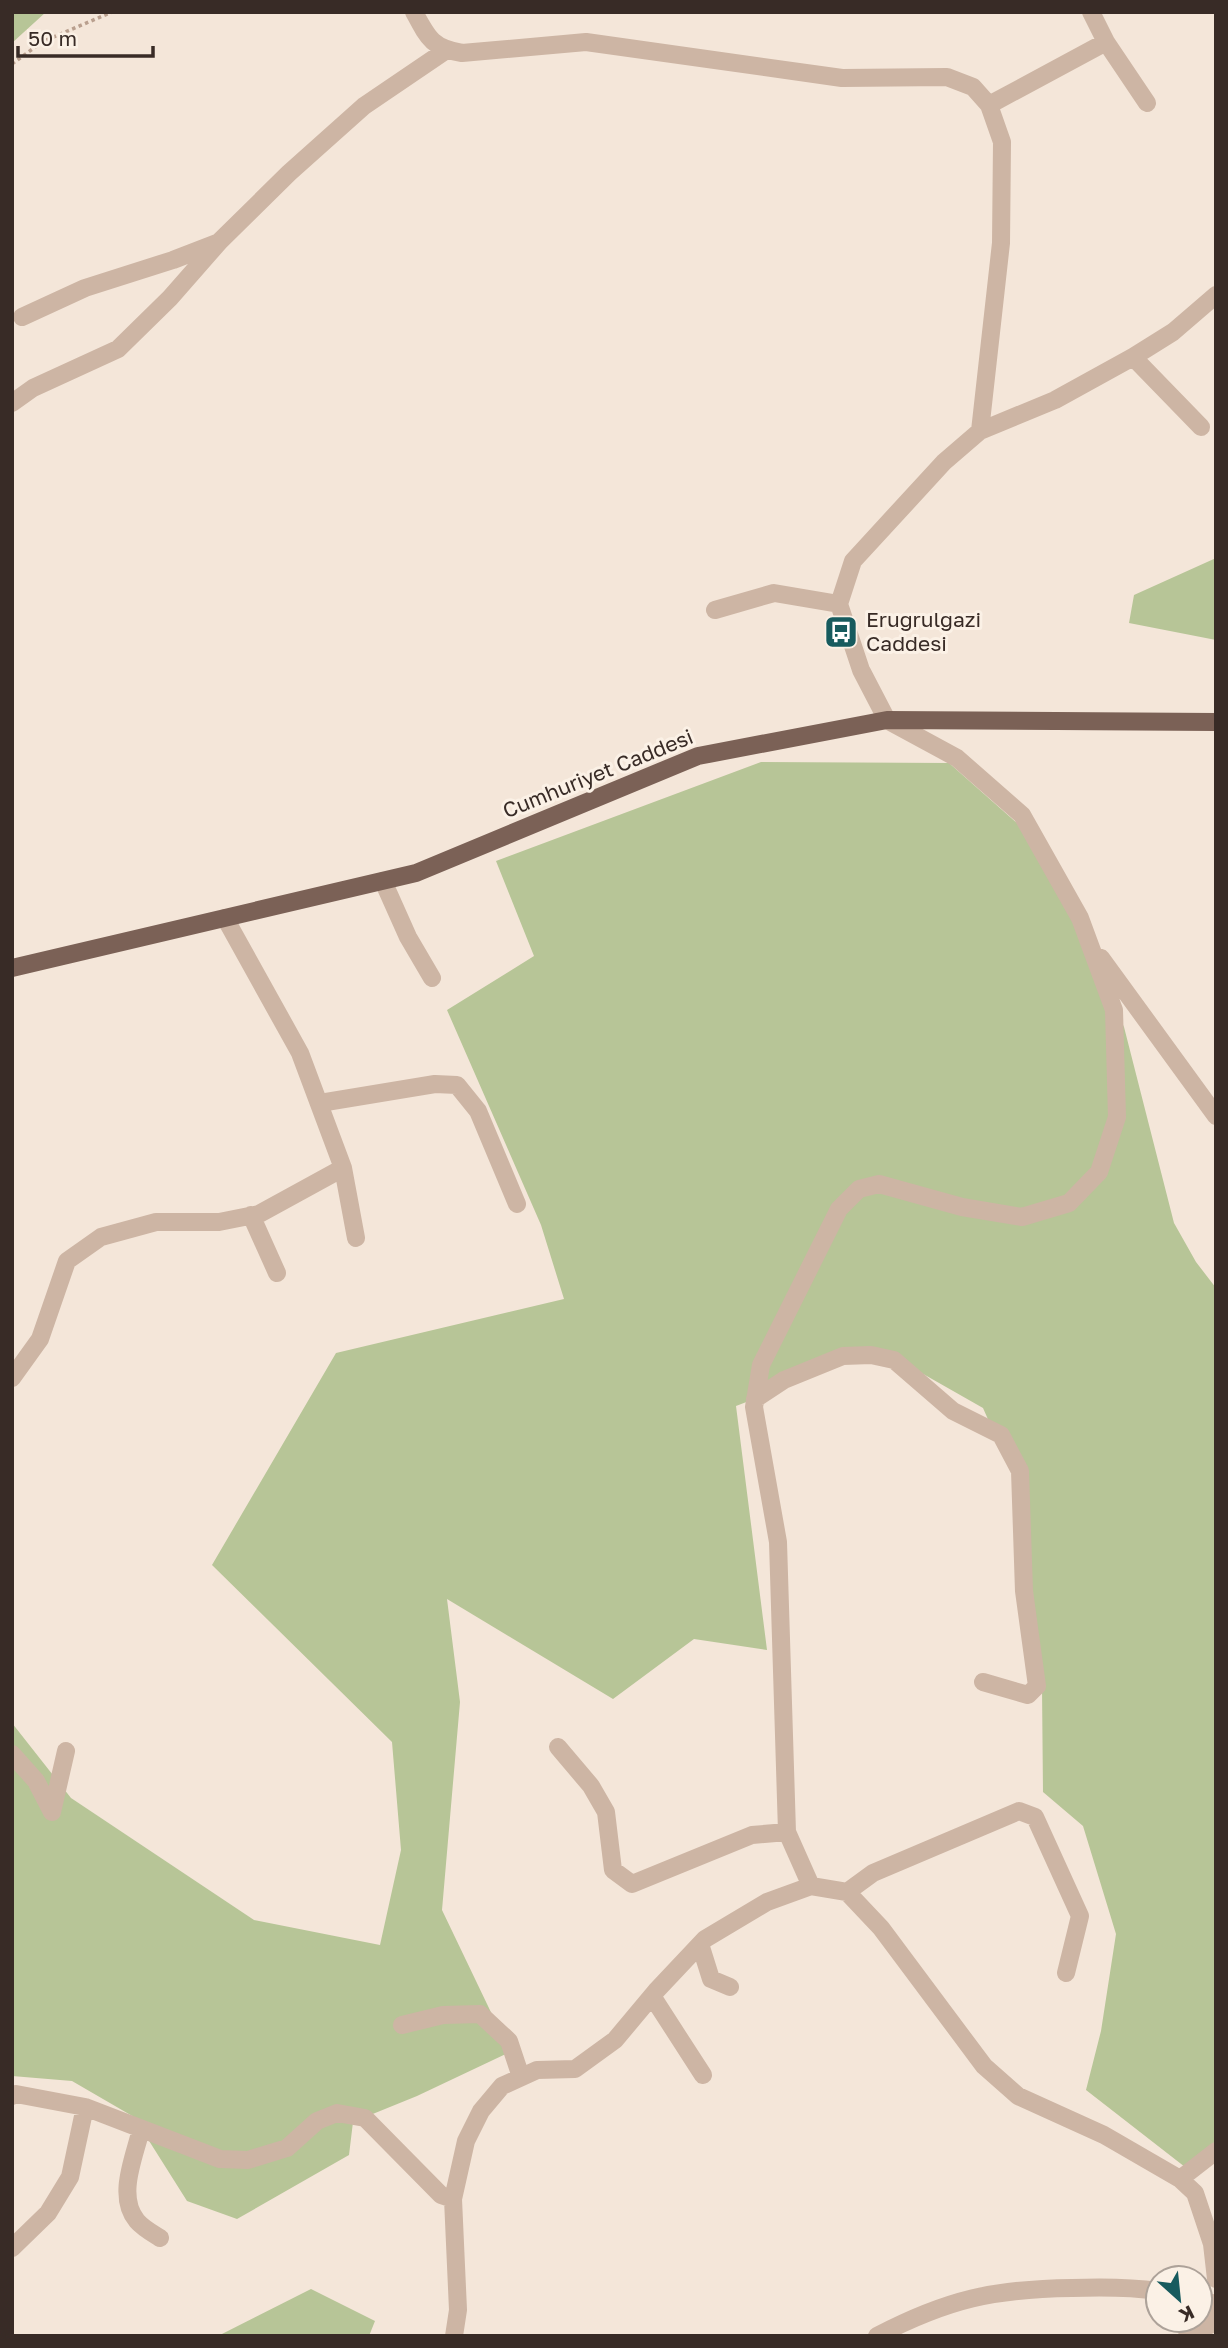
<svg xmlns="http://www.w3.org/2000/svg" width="1228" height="2348" font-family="'Golos Text',sans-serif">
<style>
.green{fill:#b7c597}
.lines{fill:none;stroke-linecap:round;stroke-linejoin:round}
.path{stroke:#b99f8e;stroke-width:3.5;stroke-dasharray:3.5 3.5;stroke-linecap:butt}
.minor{stroke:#cdb5a4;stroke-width:18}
.major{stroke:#7b6156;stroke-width:18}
.labels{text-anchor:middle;stroke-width:6;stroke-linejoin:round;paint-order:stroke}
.poi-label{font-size:21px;fill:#382b26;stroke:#fbf1e6;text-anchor:start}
.street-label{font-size:21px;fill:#382b26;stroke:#fbf1e6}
</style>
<rect width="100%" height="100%" fill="#f4e6d9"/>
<path class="green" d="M12,12H46L12,43Z
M1216,558V640L1129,623L1134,595Z
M761,762L949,763L1035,839L1124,1027L1174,1223L1196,1262L1216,1288V2153L1185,2167L1086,2090L1101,2031L1116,1934L1083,1826L1043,1792L1042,1688L1014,1478L983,1408L881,1350L736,1406L767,1650L694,1639L613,1699L447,1599L460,1702L442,1910L510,2052L417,2096L353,2122L349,2155L237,2219L187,2201L134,2117L72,2081L12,2076V1723L71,1798L254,1920L380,1945L401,1850L392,1742L212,1565L336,1353L564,1299L541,1225L447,1010L534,956L496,861Z
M311,2289L375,2321L369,2336H218Z"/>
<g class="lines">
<path class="path" d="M12,64L42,42L112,12"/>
<path class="minor" d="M414,12C428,38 432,48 462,53L586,42L842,78L947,77L973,87L989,105L1002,142L1001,243L980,431
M1106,42L1147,103
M989,105L1106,42L1091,12
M22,317L85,288L173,260L217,243
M1133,357L1201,427
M12,403L33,388L118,349L170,298L220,241L289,173L364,106L445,51
M715,610L774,593L839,604
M383,881L408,937L432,978
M225,918L300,1053L343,1168L356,1238
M1101,958L1216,1116
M320,1103L435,1084L457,1085L478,1111L517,1204
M251,1215L277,1273
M12,1378L40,1339L67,1261L101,1237L156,1222H219L259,1214L343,1168
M755,1399L784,1380L843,1356L871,1355L894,1360L953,1411L1001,1435L1020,1471L1024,1591L1037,1686L1028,1695L983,1682
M558,1747L591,1786L606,1812L613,1870L632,1884L752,1835L787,1832
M12,1754L36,1781L52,1812L66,1751
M811,1886L787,1832L778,1542L754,1407L761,1365L839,1209L859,1189L879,1184L962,1207L1022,1217L1069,1203L1099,1172L1117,1117L1114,1010L1080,918L1022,815L957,758L887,720L861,670L839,604L853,561L944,462L980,431L1055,400L1133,357L1173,332L1216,295
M847,1892L873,1873L1019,1811L1035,1817L1080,1916L1066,1973
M700,1944L711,1979L730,1987
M652,1996L703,2075
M402,2025L443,2015L480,2014L509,2041L521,2077
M12,2096L16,2094L85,2107L220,2159L248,2160L287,2148L317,2121L337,2113L365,2118L441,2195L453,2199
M141,2129C135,2156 116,2196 137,2221C143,2228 152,2233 160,2238
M1180,2179L1216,2151
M12,2248L48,2213L70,2177L85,2107
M1200,2300L1216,2304
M454,2336L458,2310L453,2199L466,2141L481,2111L502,2086L537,2070L575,2069L615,2040L656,1991L705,1939L767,1902L811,1886L847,1892L881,1928L984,2066L1018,2096L1104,2135L1180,2179L1195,2193L1212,2244L1216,2279
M877,2336C948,2299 994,2289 1072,2288C1101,2287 1130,2287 1158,2291
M1187,2336L1210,2325L1216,2317"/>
<path class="major" d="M12,968L416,873L698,756L887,720L1216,722"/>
</g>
<defs>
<symbol id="bus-square" viewBox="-11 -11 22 22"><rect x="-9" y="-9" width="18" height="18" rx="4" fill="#175b5e" stroke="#fbf1e6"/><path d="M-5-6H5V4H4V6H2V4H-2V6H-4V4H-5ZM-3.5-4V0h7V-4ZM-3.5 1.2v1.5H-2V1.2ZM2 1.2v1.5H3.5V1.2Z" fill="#fff"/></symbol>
</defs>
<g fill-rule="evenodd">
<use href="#bus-square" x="822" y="613" width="38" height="38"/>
</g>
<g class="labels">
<g class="poi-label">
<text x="866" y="627">Eruğrulgazi<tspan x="866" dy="24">Caddesi</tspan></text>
</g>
<g class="street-label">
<text transform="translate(598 774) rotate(-22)" y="7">Cumhuriyet Caddesi</text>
</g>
</g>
<rect width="1228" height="2348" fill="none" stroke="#382b26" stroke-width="28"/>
<g transform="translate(1179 2299) rotate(153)"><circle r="33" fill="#fbf1e6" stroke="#ada299" stroke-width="2"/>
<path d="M0-5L12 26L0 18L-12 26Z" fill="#175b5e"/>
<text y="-10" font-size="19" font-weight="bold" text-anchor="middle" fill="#382b26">K</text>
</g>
<path d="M18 46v10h135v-10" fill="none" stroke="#382b26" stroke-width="3.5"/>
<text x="28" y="46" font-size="21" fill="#382b26" stroke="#fbf1e6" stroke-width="5" paint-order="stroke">50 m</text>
</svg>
